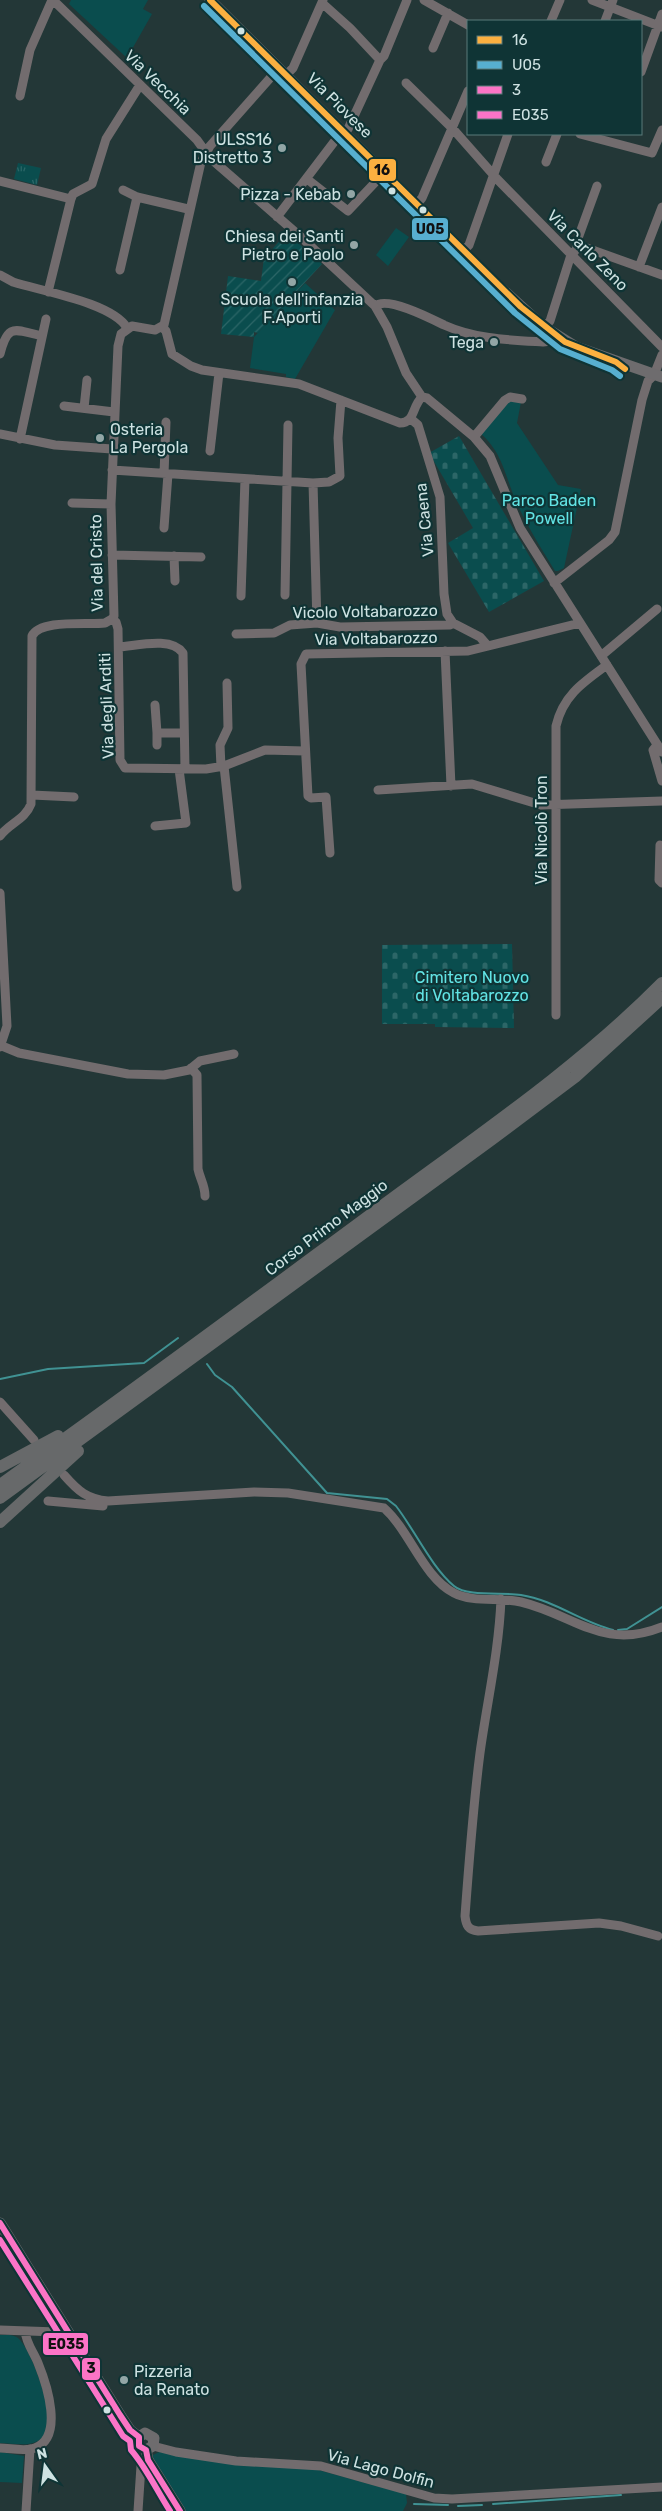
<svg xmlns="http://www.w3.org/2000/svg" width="662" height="2511" font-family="Rubik,sans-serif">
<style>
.grass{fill:url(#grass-tufts)}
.cemetery{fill:url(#cemetery-stones)}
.park{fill:#0a4d4e}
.garden{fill:url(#garden-furrows)}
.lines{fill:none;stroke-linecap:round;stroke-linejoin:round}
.stream{stroke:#409293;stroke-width:2}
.minor{stroke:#726c6e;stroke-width:9}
.major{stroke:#6e6c6e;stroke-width:11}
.highway{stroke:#67696a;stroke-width:12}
.bus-1-casing{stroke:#0f3435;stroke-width:10}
.bus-2-casing{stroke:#0f3435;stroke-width:10}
.bus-3-casing{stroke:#0f3435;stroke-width:10}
.bus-4-casing{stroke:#0f3435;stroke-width:10}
.bus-1{stroke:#fbb040;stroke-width:6}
.bus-2{stroke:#57afd0;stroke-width:6}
.bus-3{stroke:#fb74c5;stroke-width:6}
.bus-4{stroke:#fb74c8;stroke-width:6}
.bus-dot{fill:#cee2e2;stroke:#0f3435;stroke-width:2}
.poi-dot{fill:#92a6a6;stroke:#0f3435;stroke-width:2}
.labels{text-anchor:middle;stroke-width:4.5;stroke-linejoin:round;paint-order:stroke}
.street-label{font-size:16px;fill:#cee2e2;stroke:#0f3435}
.poi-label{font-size:16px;fill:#cee2e2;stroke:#0f3435;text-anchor:end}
.park-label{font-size:16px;fill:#62e4e5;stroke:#0f3435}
.line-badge{stroke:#0f3435;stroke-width:2}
.pale-badge-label{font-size:14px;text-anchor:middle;font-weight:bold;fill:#111}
</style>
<defs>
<pattern id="grass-tufts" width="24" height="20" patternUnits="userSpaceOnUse" patternTransform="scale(1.25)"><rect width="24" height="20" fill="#0a4d4e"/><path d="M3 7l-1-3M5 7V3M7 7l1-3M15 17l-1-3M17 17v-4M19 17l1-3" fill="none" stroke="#2c6667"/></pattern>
<pattern id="cemetery-stones" width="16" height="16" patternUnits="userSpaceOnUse" patternTransform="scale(1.25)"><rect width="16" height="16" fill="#0a4d4e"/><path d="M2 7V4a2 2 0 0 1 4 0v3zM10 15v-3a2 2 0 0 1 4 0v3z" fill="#2c6667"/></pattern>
<pattern id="garden-furrows" width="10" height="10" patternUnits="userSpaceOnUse" patternTransform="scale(1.25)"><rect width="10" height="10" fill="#0a4d4e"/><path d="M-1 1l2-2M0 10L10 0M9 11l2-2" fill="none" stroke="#2c6667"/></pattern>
</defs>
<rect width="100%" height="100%" fill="#233737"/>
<path class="grass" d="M18,163L41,168L37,185L14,179Z"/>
<path class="cemetery" d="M459,436L544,581L489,612L448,543L473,528L429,453Z
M512,944L514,1028L435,1027V1024H382V945Z"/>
<path class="park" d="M71,0H148L143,9L152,14L127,58L69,4Z
M396,228L409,237L388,266L376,255Z
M305,283L335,310L295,379L286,377V374L250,368L254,337Z
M512,399L521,402L517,423L558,485L581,489L564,568L558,571H555C543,551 530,531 520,510C506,483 505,454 480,433Z
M0,2335C6,2335 13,2334 18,2338C32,2350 51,2408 48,2425C47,2432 44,2437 38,2441C28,2447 12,2443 0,2443Z
M0,2452L24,2456L22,2483L0,2482Z
M159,2452L311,2468L406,2494L407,2503L403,2511H185L153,2458V2455Z"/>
<path class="garden" d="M287,233L322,264L258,333L254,332V337L221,334L228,276L261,281L264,258Z"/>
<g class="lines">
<path class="stream" d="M207,1364L215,1375L232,1387L327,1493L387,1499L396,1506C414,1529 432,1568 454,1586C467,1597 503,1592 521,1595C554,1600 581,1622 613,1630
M0,1379L48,1369L144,1363L178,1338
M618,1630L627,1629L662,1607
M0,2241L51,2322
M414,2504L448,2505
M493,2504L621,2495
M458,2506L482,2505"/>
<path class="minor" d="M53,0L197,140L210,158L302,238L375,306L387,327L406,373L422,397L427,398L474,437L490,456L520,528L662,752
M424,0L468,25
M592,0L662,27
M322,3L350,28L380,60
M551,21L560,0
M605,21L613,0
M433,48L448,13
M641,72L662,14
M286,75L293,68L323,0
M406,83L453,129L498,180L662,347
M20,96L30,50L52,0
M580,134L652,153L662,130
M546,162L557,134
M307,179L348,211L384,173
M0,181L71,199
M123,190L137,197L188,209
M416,205L422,198L468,91
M277,217L334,142L348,129L380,60L384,56L407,0
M577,248L584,247L662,275
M463,251L469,245L508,134
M639,267L662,207
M120,270L137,197
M0,275L13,282C41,291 113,303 127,328
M48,292L71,199L73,194L92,184L106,139L140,85
M375,306C387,296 430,318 444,325C475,339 509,340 543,342L551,341L556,336
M162,327L166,331L172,354L191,366L202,370L299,384L400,423C415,423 412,406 422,397
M544,327L550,321L570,258L577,248V241L597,186
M0,354C8,322 15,330 42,336
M64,406L114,412
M84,408L87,380
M411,419L418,425L440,497L444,594L447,614L453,623
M0,434L55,445L112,449
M474,437L505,400L510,397L522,399
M20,439L46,319
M210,451L219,373
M112,470L313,483L329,482L340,476L338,438L341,400
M164,474L166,422
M313,483L317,623
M72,503L111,504
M164,528L168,474
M112,555L201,557
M174,556L175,581
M554,583L609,540L615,532L642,400L648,381L654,375L662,355
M285,595L288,425
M241,596L245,479
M112,619L116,622L118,629L120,760L125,768L206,769L224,766L265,750L305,751
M236,634L274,633L290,625L317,623L340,627L450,625L453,623L480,637L487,645
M119,647C136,646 171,636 183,653L185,769
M445,651L451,786
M601,656L657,609
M155,705L157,733H184
M157,733V745
M657,745L653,750L662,781
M224,766L237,887
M221,767L220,745L228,728L227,683
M378,790L472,784L541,805L662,801
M32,795L74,797
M155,826L186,823L179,769
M0,836C9,823 25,820 31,804L32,636C40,619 87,625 105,623L112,619L114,616L111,504L118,346L121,334L132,326L155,330L164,325L201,162L210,146L279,68
M660,845L659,880L662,883
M330,853L326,797L311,798L308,796L301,664L306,654L468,651L580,623
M0,893L7,1026L0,1047
M556,1015V726C563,696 582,683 607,665
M2,1046L19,1053L128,1074L164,1075L189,1070L200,1061L234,1054
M191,1068L197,1075L198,1169C200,1179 205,1185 205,1196
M0,1402L34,1440
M64,1475C78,1491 87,1499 108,1501L254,1492L288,1493L384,1508C410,1531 423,1577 454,1593C473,1603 500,1597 521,1602C575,1615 603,1651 662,1627
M48,1501L103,1506
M501,1599C499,1651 487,1702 480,1753C473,1807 469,1862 465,1916C466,1925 468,1930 478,1931L599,1923L621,1926L658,1936
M0,2330L57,2332L66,2329
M153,2446L176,2452L236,2461L321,2466L434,2498L452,2499L662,2487
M0,2448C10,2448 25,2452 35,2448C64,2437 47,2385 38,2363C34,2353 26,2343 25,2331
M26,2511L30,2449
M138,2511L141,2466L148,2460"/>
<path class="major" d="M210,0L493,281L544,327L576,347L662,377
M0,2223L120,2415L130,2430L139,2437
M139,2437L145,2433L154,2438L153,2446L146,2450
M146,2450L148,2460L180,2511"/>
<path class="highway" d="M0,1467L58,1436
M0,1485C129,1394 255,1300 381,1207C477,1136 578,1068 662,983
M0,1498L491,1140L575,1077L662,998
M0,1522L78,1451"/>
<defs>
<path id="bus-1" d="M210,0L521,307L565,342L616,362L625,369"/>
<path id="bus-2" d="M204,6L515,313L560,349L612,370L620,376"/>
<path id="bus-3" d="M0,2223L120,2415L130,2430L139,2437V2446L146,2450L148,2460L180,2511"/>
<path id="bus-4" d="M0,2240L113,2420L123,2436L130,2441L131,2450C146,2467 157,2491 170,2511"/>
</defs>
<use href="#bus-1" class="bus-1-casing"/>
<use href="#bus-2" class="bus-2-casing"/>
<use href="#bus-3" class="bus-3-casing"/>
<use href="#bus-4" class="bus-4-casing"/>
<use href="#bus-1" class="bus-1"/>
<use href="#bus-2" class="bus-2"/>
<use href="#bus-3" class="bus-3"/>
<use href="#bus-4" class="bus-4"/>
</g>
<g class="bus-dot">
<circle cx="241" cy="31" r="4.5"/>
<circle cx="392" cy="191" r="4.5"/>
<circle cx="423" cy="210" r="4.5"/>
<circle cx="107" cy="2410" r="4.5"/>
</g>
<g class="poi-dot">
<circle cx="282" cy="148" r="5"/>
<circle cx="351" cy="194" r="5"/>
<circle cx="354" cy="245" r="5"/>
<circle cx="292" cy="282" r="5"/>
<circle cx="494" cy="342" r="5"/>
<circle cx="100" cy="438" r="5"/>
<circle cx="124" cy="2380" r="5"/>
</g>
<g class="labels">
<g class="street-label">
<text transform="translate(158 82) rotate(44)" y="6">Via Vecchia</text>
<text transform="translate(340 105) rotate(45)" y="6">Via Piovese</text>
<text transform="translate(588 250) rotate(45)" y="6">Via Carlo Zeno</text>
<text transform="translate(424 520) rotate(-96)" y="6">Via Caena</text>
<text transform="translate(96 563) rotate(-91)" y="6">Via del Cristo</text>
<text transform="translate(365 611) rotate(-1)" y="6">Vicolo Voltabarozzo</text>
<text transform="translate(376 638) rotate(-1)" y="6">Via Voltabarozzo</text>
<text transform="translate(106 706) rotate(-92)" y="6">Via degli Arditi</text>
<text transform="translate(541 830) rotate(-90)" y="6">Via Nicolò Tron</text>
<text transform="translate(326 1227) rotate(-37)" y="6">Corso Primo Maggio</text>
<text transform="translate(381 2468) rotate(15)" y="6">Via Lago Dolfin</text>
</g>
<g class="poi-label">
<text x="272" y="145">ULSS16<tspan x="272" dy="18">Distretto 3</tspan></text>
<text x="341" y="200">Pizza - Kebab</text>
<text x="344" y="242">Chiesa dei Santi<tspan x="344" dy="18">Pietro e Paolo</tspan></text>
<text x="292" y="305" text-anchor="middle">Scuola dell'infanzia<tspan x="292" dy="18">F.Aporti</tspan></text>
<text x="484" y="348">Tega</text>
<text x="110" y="435" text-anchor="start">Osteria<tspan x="110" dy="18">La Pergola</tspan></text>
<text x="134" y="2377" text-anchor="start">Pizzeria<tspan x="134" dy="18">da Renato</tspan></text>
</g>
<g class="park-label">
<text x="549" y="506">Parco Baden<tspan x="549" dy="18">Powell</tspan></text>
<text x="472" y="983">Cimitero Nuovo<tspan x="472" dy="18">di Voltabarozzo</tspan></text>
</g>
</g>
<g class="line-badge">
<rect x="368" y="158" width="29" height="24" rx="5" fill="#fbb040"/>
<rect x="411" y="217" width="38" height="24" rx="5" fill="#57afd0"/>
<rect x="42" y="2332" width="47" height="24" rx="5" fill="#fb74c8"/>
<rect x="81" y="2357" width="20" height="24" rx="5" fill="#fb74c5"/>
</g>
<g class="pale-badge-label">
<text x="382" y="175">16</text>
<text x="430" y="234">U05</text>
<text x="66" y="2349">E035</text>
<text x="91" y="2373">3</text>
</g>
<rect x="467" y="20" width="175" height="115" fill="#0f3435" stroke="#5b7a7a"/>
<rect x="477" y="36" width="25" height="8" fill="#fbb040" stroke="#5b7a7a"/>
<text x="512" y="45" font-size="15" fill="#cee2e2">16</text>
<rect x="477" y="61" width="25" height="8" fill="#57afd0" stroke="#5b7a7a"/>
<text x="512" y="70" font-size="15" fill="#cee2e2">U05</text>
<rect x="477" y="86" width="25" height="8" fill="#fb74c5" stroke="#5b7a7a"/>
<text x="512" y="95" font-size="15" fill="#cee2e2">3</text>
<rect x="477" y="111" width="25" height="8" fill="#fb74c8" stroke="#5b7a7a"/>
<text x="512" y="120" font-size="15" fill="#cee2e2">E035</text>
<g transform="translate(45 2466) rotate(346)" stroke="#0f3435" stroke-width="4" paint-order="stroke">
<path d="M0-4L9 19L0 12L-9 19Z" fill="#cee2e2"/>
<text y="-8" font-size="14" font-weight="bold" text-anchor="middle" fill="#cee2e2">N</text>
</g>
</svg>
